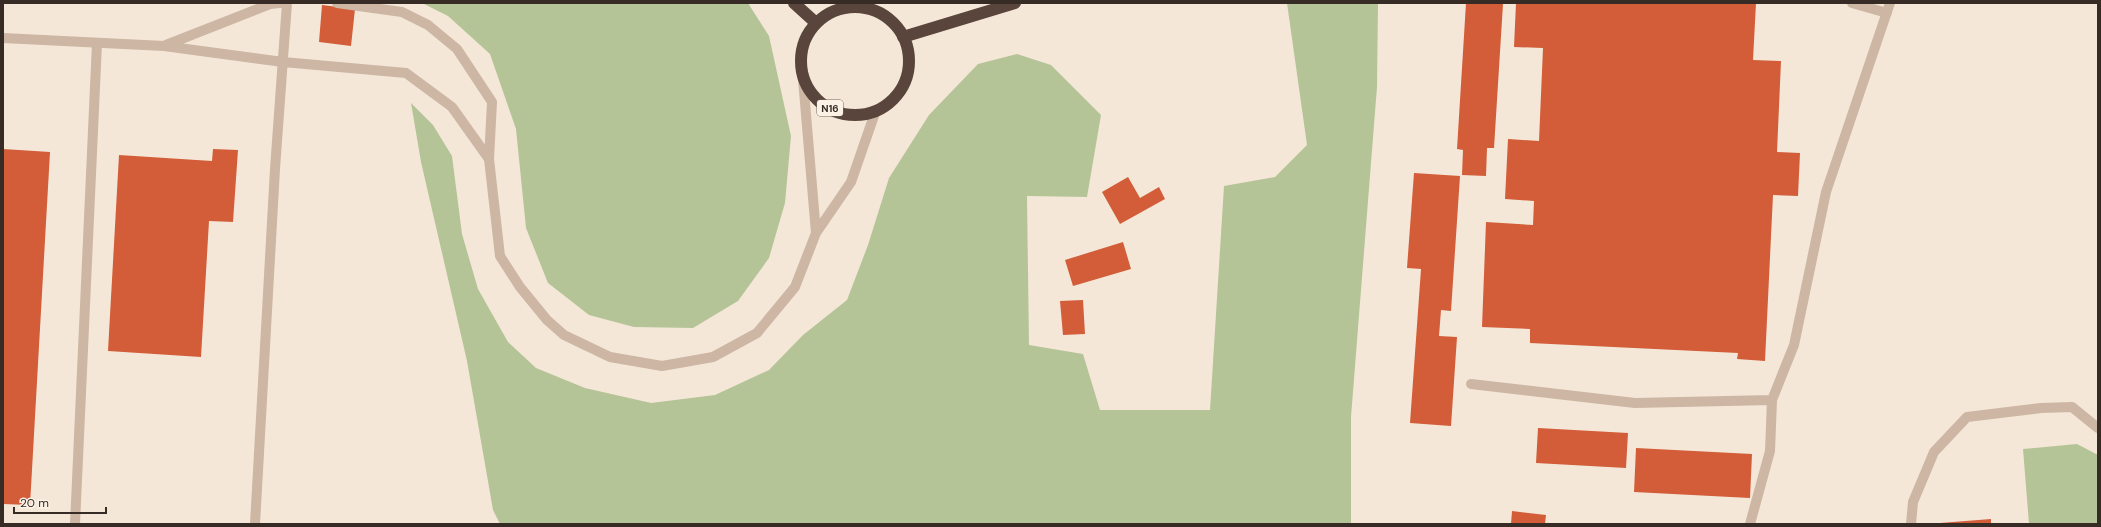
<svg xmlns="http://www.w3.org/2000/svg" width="2101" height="527" font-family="'DM Sans',sans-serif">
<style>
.green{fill:#b5c497}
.building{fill:#d25d38}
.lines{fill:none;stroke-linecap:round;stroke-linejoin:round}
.minor{stroke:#cdb6a3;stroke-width:10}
.highway{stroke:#59453c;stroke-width:12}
.labels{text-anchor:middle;stroke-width:4;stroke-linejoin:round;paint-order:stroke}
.shield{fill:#fbf1e5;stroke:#72665f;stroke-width:1}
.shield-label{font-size:10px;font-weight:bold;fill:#372b26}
</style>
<rect width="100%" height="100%" fill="#f4e7d8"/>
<path class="green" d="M422,3H748L769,36L791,136L785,203L769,258L738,301L693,328L634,327L589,315L548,283L526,228L516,129L490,54L448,16Z
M1287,3H1378L1377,87L1351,417V524H500L493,510L467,361L421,162L411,103L433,125L452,156L462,234L478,289L508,342L536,368L585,388L651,403L715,395L769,370L803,335L847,300L868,245L889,178L929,115L978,64L1017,54L1051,65L1101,115L1087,197L1027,196L1029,345L1083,354L1100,410H1210L1224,186L1275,177L1307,145Z
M2077,444L2098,455V524H2029L2023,449Z"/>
<path class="building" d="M1466,3L1503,4L1494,148H1487L1486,176L1462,175L1463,150L1457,149Z
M1516,3H1756L1753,60L1781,61L1777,152L1800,153L1798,196L1773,195L1765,361L1737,359L1738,353L1530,343V329L1482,327L1486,222L1533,225L1534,201L1505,199L1508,139L1539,141L1543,48L1514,47Z
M322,5L355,9L351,46L319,42Z
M3,149L50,152L30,505L3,504Z
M213,149L238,150L233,222L209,221L201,357L108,351L119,155L212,161Z
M1414,173L1460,176L1451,311L1441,310L1439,336L1457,337L1451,426L1410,423L1421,269L1407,268Z
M1128,177L1140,198L1159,187L1165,199L1120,224L1102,192Z
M1123,242L1131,269L1073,286L1065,260Z
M1083,300L1085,334L1063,335L1060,301Z
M1538,428L1628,433L1626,468L1536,463Z
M1636,448L1752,454L1750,498L1634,492Z
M1512,511L1546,515L1545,524H1511Z
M1991,519V524H1940V523Z"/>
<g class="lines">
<path class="minor" d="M337,3L402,12L428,25L457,49L492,102L489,159L500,256L520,287L547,320L564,335L610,357L662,366L713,357L757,333L795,287L816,233L851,182L876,110
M1852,3L1887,13
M3,38L164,46L283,62L406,73L452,107L489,159
M166,45L270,4L280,3
M803,79L816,233
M1471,384L1635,403L1772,400L1794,345L1826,192L1890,3
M75,524L97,43
M255,524L275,169L287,3
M1750,524L1770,451L1772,400
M1911,524L1913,502L1934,452L1967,417L2041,408L2072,407L2098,428"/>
<path class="highway" d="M794,3L816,23
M801 61a54 54 0 1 1 108 0a54 54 0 1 1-108 0Z
M903,37L1015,3"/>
</g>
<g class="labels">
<rect class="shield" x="817" y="100" width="26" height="16" rx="3"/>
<g class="shield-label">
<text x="830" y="112">N16</text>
</g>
</g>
<rect width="2101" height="527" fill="none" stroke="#372b26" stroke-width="8"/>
<path d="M14 507v6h92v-6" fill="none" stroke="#372b26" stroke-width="2"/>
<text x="20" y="507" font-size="12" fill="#372b26" stroke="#fbf1e5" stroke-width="3" paint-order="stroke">20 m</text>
</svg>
